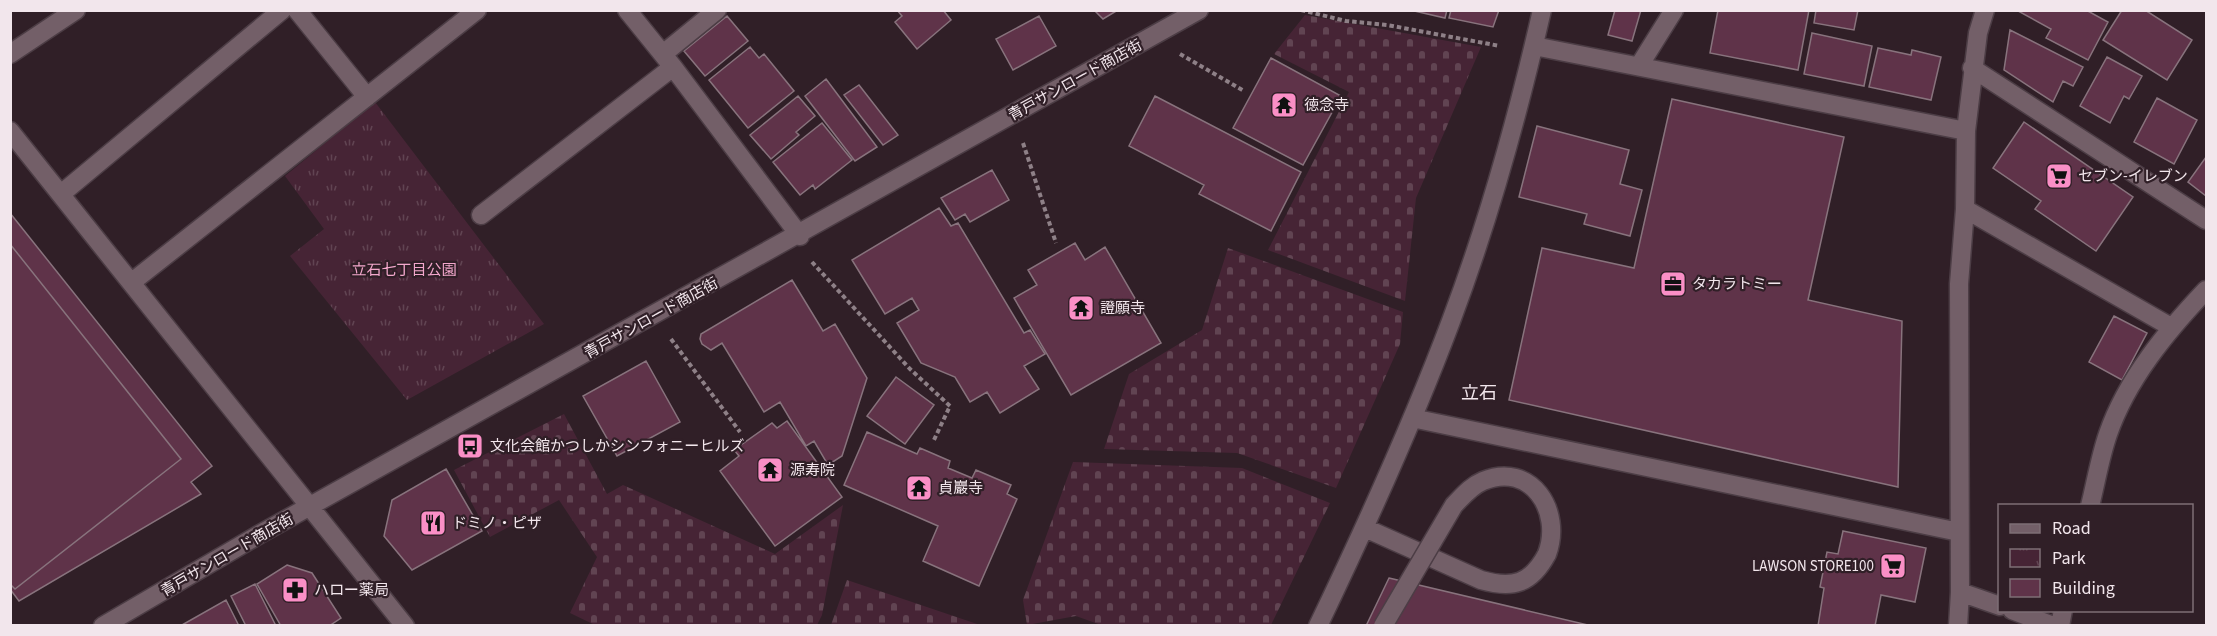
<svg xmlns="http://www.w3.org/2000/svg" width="2217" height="636" font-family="'Source Sans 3','Noto Sans JP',sans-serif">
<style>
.cemetery{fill:url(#cemetery-stones)}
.park{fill:url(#park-tufts)}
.building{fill:#5f3349;stroke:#88737d;stroke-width:1.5}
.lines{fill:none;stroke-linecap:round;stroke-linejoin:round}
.minor-casing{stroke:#4c3d45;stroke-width:21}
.path{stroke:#8e8087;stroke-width:4;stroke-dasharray:4.5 3;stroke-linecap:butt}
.minor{stroke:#735f68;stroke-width:18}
.minor-bridge-casing{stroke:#4c3d45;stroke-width:21;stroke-linecap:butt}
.minor-bridge{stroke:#735f68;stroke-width:18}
.labels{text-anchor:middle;stroke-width:4.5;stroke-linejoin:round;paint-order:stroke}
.street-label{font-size:15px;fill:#f2e6ec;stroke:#301f27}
.poi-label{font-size:15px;fill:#f2e6ec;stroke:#301f27;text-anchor:start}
.park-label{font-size:15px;fill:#f3a7cc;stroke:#301f27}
.quarter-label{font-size:18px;fill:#f2e6ec;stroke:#301f27}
</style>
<defs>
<pattern id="cemetery-stones" width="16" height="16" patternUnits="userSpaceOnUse" patternTransform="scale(1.5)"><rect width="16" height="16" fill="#462435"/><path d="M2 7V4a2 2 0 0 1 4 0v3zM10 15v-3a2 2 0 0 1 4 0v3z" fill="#614452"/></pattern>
<pattern id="park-tufts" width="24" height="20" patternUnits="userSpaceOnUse" patternTransform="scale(1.5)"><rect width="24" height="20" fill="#462435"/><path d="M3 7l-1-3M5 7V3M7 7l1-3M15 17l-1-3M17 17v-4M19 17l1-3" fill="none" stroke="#614452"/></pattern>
</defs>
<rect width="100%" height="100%" fill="#301f27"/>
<path class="cemetery" d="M1305,15L1481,47L1416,198L1405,301L1268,250L1349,92L1274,54Z
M1228,248L1403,312L1400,344L1336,488L1237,453L1104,449L1129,374L1202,330Z
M564,414L607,494L623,485L775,554L843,505L822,615L817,625L597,626L570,613L597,557L559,500L490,537L454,470Z
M1073,462L1242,468L1330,503L1271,625H1101L1076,616L1027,625L1023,600Z
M847,580L980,625H831Z"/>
<path class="park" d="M375,102L544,324L407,400L290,256L324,229L285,176Z"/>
<path class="building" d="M897,10H943L951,20L917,49L895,22L902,16Z
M1094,10H1118L1103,19Z
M1410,10H1447L1445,18Z
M1451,10H1499L1493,27L1449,18Z
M1615,10H1641L1632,41L1608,35Z
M1718,10H1809L1798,70L1710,53Z
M1816,10H1858L1854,30L1814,23Z
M2086,10L2108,22L2088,60L2046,38L2051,29L2018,11Z
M2122,10H2145L2192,40L2167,80L2103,40Z
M727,16L748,41L705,76L684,51Z
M1039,16L1056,46L1013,70L996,39Z
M2010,30L2083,67L2073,86L2063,81L2053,102L2004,70Z
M1812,33L1872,46L1864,86L1804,74Z
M750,47L759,58L764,54L794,91L748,128L709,80Z
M1878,48L1911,55L1912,50L1941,57L1931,100L1869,87Z
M2107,57L2142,76L2129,99L2124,96L2110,123L2080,106Z
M1271,58L1341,96L1303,165L1233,128Z
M826,79L877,147L855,161L805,96Z
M859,85L898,135L883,145L844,95Z
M798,96L815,116L796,132L799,135L771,159L750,135Z
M1155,96L1301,172L1271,231L1199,194L1204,185L1129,146Z
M2157,98L2197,120L2174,164L2134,142Z
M1672,99L1844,137L1808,300L1902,321L1898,487L1509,400L1542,248L1634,268Z
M2024,122L2133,197L2096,251L2035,209L2041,201L1993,168Z
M822,123L852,160L815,189L813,185L800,195L773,162Z
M1537,126L1629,150L1620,184L1642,190L1630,236L1584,224L1587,214L1519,197Z
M2206,157V196L2188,182Z
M992,170L1009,200L970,222L965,214L955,220L941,198Z
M939,208L951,226L958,223L1024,333L1030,330L1045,354L1024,366L1039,389L1000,413L987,392L970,402L955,377L921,363L897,323L919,310L912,298L885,314L852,260Z
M10,213L212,466L191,482L201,494L19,601L10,589Z
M1075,243L1085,260L1105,247L1161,343L1071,395L1014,298L1037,285L1028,270Z
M10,244L181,459L15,589L10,584Z
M792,280L823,331L835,324L867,378L842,456L828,465L814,441L806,446L780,402L764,412L722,343L711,350L702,344L700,339L701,334Z
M2114,316L2147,333L2122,380L2089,362Z
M646,361L680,422L617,456L583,396Z
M896,377L934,405L905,444L867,416Z
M787,421L842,497L775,546L720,471L739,456L734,450L772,423L777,428Z
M867,432L917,454L920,448L950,461L948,468L972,478L976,470L1011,485L1007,494L1017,499L979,586L923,561L938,526L844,485Z
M446,469L482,531L412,570L384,536L392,500Z
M1843,531L1926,548L1915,602L1881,595L1875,626H1818L1824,588L1820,587L1827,552L1838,554Z
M287,565L312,573L341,618L329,626H281L257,584Z
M1389,578L1592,626H1366Z
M255,584L276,626H246L231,596Z
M226,600L239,626H183L182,625Z"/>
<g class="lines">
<defs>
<path id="minor" d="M297,10L367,97
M627,10L673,67L800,236
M1534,46L1966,131
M10,54L76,10
M663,54L717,10
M1639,66L1674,10
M1972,68L2206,220
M10,131L405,626
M61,194L282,10
M1965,209L2171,327
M481,215L673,67
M132,282L477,10
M1412,418L1959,532
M2090,506C2096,482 2100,457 2108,434C2127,379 2167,331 2206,290
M1365,528L1481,580C1513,589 1531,584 1547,554
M1960,592L2000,606
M2012,610L2053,626
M103,626L260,534L1199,10
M1318,626C1366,526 1412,425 1451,321C1489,220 1518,115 1542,10
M1958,626L1960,592L1959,284L1965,209L1966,131L1978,33L1985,10
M2060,626L2063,610"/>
</defs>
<use href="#minor" class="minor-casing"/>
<path class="path" d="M1301,10L1346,21L1387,25L1500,46
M1180,54L1244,91
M1023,143L1056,243
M812,262L910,369L950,406L933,442
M671,339L740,432"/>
<use href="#minor" class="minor"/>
<defs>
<path id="minor-bridge" d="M1383,626L1454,505C1463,496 1471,486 1483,481C1531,461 1563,511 1547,554"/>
</defs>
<use href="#minor-bridge" class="minor-bridge-casing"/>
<use href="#minor-bridge" class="minor-bridge"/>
</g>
<defs>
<symbol id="temple-square" viewBox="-11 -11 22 22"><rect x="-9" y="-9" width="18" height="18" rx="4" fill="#fa8fc6" stroke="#301f27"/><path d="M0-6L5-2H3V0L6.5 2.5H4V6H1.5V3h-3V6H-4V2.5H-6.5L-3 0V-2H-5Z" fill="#111"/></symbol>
<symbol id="supermarket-square" viewBox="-11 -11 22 22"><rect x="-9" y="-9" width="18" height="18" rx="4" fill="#fa8fc6" stroke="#301f27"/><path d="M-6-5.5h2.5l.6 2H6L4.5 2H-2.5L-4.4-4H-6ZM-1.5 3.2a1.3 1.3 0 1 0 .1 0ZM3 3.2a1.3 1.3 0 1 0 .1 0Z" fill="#111"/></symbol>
<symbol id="office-square" viewBox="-11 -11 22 22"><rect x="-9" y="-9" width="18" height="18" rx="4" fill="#fa8fc6" stroke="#301f27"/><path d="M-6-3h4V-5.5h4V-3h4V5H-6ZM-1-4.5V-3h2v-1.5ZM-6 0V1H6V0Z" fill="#111"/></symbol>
<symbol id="bus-square" viewBox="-11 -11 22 22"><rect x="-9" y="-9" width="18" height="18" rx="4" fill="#fa8fc6" stroke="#301f27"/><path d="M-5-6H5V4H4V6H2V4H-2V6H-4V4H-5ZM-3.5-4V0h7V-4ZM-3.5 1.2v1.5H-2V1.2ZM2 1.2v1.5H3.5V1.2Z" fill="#111"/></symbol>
<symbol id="restaurant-square" viewBox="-11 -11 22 22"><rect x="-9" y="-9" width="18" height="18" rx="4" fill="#fa8fc6" stroke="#301f27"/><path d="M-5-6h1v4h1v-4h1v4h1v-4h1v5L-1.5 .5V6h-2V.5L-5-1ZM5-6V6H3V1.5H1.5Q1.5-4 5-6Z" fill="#111"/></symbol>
<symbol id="pharmacy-square" viewBox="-11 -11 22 22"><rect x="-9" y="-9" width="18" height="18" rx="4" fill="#fa8fc6" stroke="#301f27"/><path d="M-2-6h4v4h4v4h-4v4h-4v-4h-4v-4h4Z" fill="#111"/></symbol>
</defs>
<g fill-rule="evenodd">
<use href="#temple-square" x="1269" y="90" width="30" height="30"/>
<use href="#supermarket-square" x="2044" y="161" width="30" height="30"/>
<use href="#office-square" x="1658" y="269" width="30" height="30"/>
<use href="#temple-square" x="1066" y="293" width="30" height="30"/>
<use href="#bus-square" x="455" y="431" width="30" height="30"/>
<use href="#temple-square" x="755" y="455" width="30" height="30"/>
<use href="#temple-square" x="904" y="473" width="30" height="30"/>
<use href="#restaurant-square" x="418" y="508" width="30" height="30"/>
<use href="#supermarket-square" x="1878" y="551" width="30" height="30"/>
<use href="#pharmacy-square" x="280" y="575" width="30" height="30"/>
</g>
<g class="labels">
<g class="street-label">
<text transform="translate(1075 80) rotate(-29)" y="5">青戸サンロード商店街</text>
<text transform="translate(651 318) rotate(-29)" y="5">青戸サンロード商店街</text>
<text transform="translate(227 555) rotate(-30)" y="5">青戸サンロード商店街</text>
</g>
<g class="poi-label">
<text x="1304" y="110">徳念寺</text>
<text x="2078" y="181">セブン-イレブン</text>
<text x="1692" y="289">タカラトミー</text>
<text x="1100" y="313">證願寺</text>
<text x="490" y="451">文化会館かつしかシンフォニーヒルズ</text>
<text x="790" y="475">源寿院</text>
<text x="938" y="493">貞巖寺</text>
<text x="452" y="528">ドミノ・ピザ</text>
<text x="1874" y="571" text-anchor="end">LAWSON STORE100</text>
<text x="314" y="595">ハロー薬局</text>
</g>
<g class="park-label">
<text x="404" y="275">立石七丁目公園</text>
</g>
<g class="quarter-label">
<text x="1479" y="399">立石</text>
</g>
</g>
<rect width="2217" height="636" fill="none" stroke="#f2e6ec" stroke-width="24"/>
<rect x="1998" y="504" width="195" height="108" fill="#301f27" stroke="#7e6f76" stroke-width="1.5"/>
<rect x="2010" y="524" width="30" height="9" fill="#735f68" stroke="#7e6f76" stroke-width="1.5"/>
<text x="2052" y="534" font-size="18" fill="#f2e6ec">Road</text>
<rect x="2010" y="549" width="30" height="18" fill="url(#park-tufts)" stroke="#7e6f76" stroke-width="1.5"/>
<text x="2052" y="564" font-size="18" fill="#f2e6ec">Park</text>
<rect x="2010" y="579" width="30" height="18" fill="#5f3349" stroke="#7e6f76" stroke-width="1.5"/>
<text x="2052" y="594" font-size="18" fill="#f2e6ec">Building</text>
</svg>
